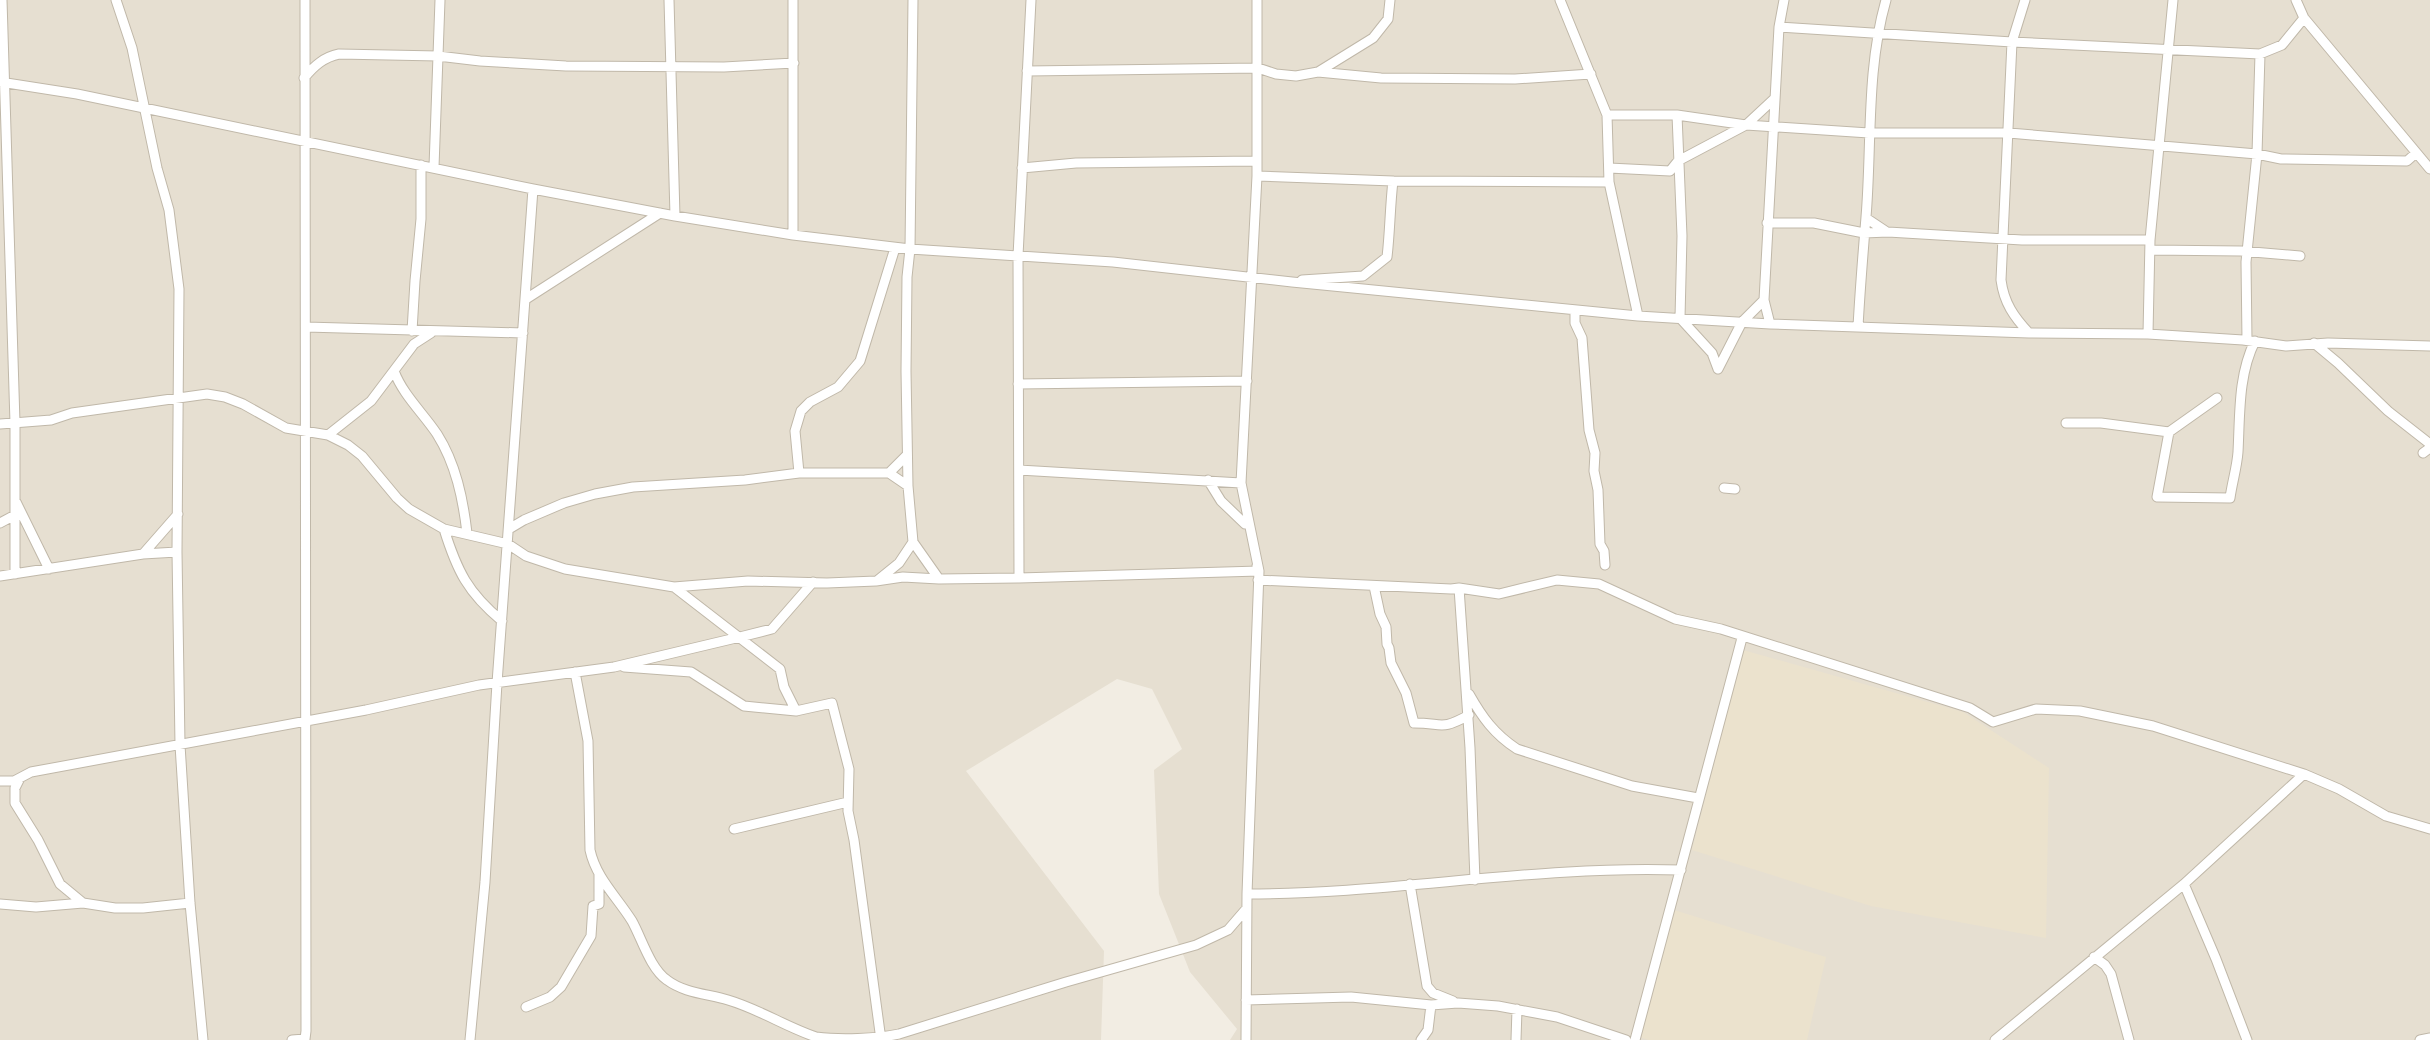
<svg xmlns="http://www.w3.org/2000/svg" width="2430" height="1040" font-family="Overpass,sans-serif">
<style>
.residential{fill:#e6dfd1}
.education{fill:#ebe2cd}
.lines{fill:none;stroke-linecap:round;stroke-linejoin:round}
.minor-casing{stroke:#c0b8a9;stroke-width:11}
.minor{stroke:#fff;stroke-width:9}
</style>
<rect width="100%" height="100%" fill="#f2ede3"/>
<path class="residential" d="M0,0H2430V1040H1230L1237,1029L1190,972L1159,894L1154,770L1182,749L1152,689L1117,679L966,771L1104,951L1101,1040H0Z"/>
<path class="education" d="M1743,650L1963,712L2049,768L2046,938L1871,906L1692,850Z
M1674,910L1826,957L1807,1040H1649L1639,1037Z"/>
<g class="lines">
<defs>
<path id="minor" d="M2,0L15,423V574
M116,0L132,48L157,168L169,210L179,289L177,552L180,745L190,903L203,1040
M669,0L675,216
M793,0V235
M913,0L910,249L907,277L906,371L908,486L913,542L939,579
M1560,0L1607,115L1609,182L1638,316
M2025,0L2012,42L2001,280C2004,303 2014,317 2029,333
M2304,18L2430,169
M1779,27L2012,42L2260,54L2282,45L2304,18L2296,0
M1027,71L1258,68L1276,74L1296,76L1318,72L1373,38L1388,19L1390,0
M1318,72L1381,78L1515,79L1591,74
M304,78C314,66 324,57 339,54L438,56L480,61L566,66L724,67L794,63
M0,82L77,94L533,189L675,216L793,235L910,249L1113,262L1292,282L1638,316L1770,324L2029,333L2148,334L2243,340L2286,346L2328,343L2430,346
M1607,115H1677L1746,125L1869,133H2009L2257,154L2281,159L2407,161L2416,153
M1677,115L1682,236L1680,318L1712,353L1718,369
M434,167L440,0
M1022,168L1076,163L1256,161
M1609,168L1670,171L1678,161L1746,125L1775,98
M1257,176L1393,181L1609,182
M1866,218L1887,232
M1767,223H1814L1864,233L1888,232L2022,240H2150
M2151,250L2241,251L2300,256
M1302,280L1363,276L1387,257C1390,232 1390,206 1393,181
M526,299L660,213
M1575,310V323L1582,338L1589,430L1595,453L1594,471L1598,490L1600,544L1604,551L1605,565
M1770,324L1764,300L1779,27L1784,0
M306,327L523,333
M1858,327C1860,290 1863,253 1866,217C1872,145 1866,70 1886,0
M412,331L415,281L421,219V165
M2148,334L2150,240L2173,0
M2247,340L2246,262L2257,154L2260,54
M2314,343L2338,363L2388,411L2430,444
M1718,369L1742,322L1764,300
M394,371C403,395 423,413 437,434C456,464 463,499 467,533
M1018,384L1247,381
M2217,398L2169,432L2157,497L2230,498C2232,483 2237,467 2238,452C2240,415 2238,375 2255,341
M2066,423H2101L2169,432
M0,424L51,420L72,413L207,394L225,397L243,404L286,428L328,435L348,445L362,456L397,498L409,509L444,529C457,571 468,593 502,621
M328,435L371,401L414,344L431,333
M2423,453L2430,448
M1019,470L1241,483
M799,473L795,431L801,411L810,402L838,387L860,361L895,248
M889,473L907,455
M1208,480L1221,501L1245,524
M1724,488L1735,489
M16,502L49,569
M0,523L15,515
M444,529L508,544L526,556L565,569L674,587L748,581L827,583L876,581L903,577L939,579L1019,578L1259,571L1257,566
M509,529L524,520L564,503L595,494L633,487L745,480L799,473H889L908,486
M143,554L178,514
M0,576L143,554L177,552
M1019,578L1018,256L1031,0
M878,580L899,563L913,542
M1258,580L1451,589L1459,588L1499,594L1557,580L1599,584L1675,619L1721,629L1970,708L1993,722L2036,709L2080,711L2153,726L2304,774L2339,789L2386,816L2430,829
M1374,586L1380,614L1386,627L1387,644L1389,648L1391,663L1406,693L1414,723C1444,723 1440,731 1469,715
M674,587L780,669L784,687L796,711
M1459,588L1470,748L1475,880
M624,667L691,672L744,706L796,711L832,703L849,769L848,811L854,840L881,1040
M575,672L588,741L590,850C596,878 617,897 632,921C642,939 650,968 667,980C684,993 708,994 728,1000C759,1009 786,1027 816,1037C839,1040 877,1039 899,1034L1066,982L1196,945L1228,930L1247,908
M1469,694C1482,717 1494,734 1517,749L1632,786L1698,798
M20,778L15,788V803L38,840L60,884L83,903
M0,781H14L31,772L366,710L479,685L614,667L740,637L772,629L813,582
M734,829L848,802
M1410,884L1427,986L1433,993L1453,1001
M2184,884L2216,959L2247,1040
M1247,894C1392,894 1536,865 1681,870
M0,904L36,907L83,903L115,908H143L190,903
M2094,957L2105,965L2111,974L2129,1040
M1246,1000L1351,997L1431,1005L1458,1003L1498,1006L1557,1017L1626,1040
M526,1007L550,997L561,987L591,936L593,906L599,904V874
M292,1040L305,1039L306,1031L305,0
M470,1040L485,882L497,683L533,189
M1246,1040L1247,894L1259,571L1241,483L1257,176V0
M1421,1040L1428,1030L1431,1005
M1516,1040L1517,1009
M1635,1040L1742,638
M1995,1040L2184,884L2304,774
M2420,1040L2430,1038"/>
</defs>
<use href="#minor" class="minor-casing"/>
<use href="#minor" class="minor"/>
</g>
</svg>
